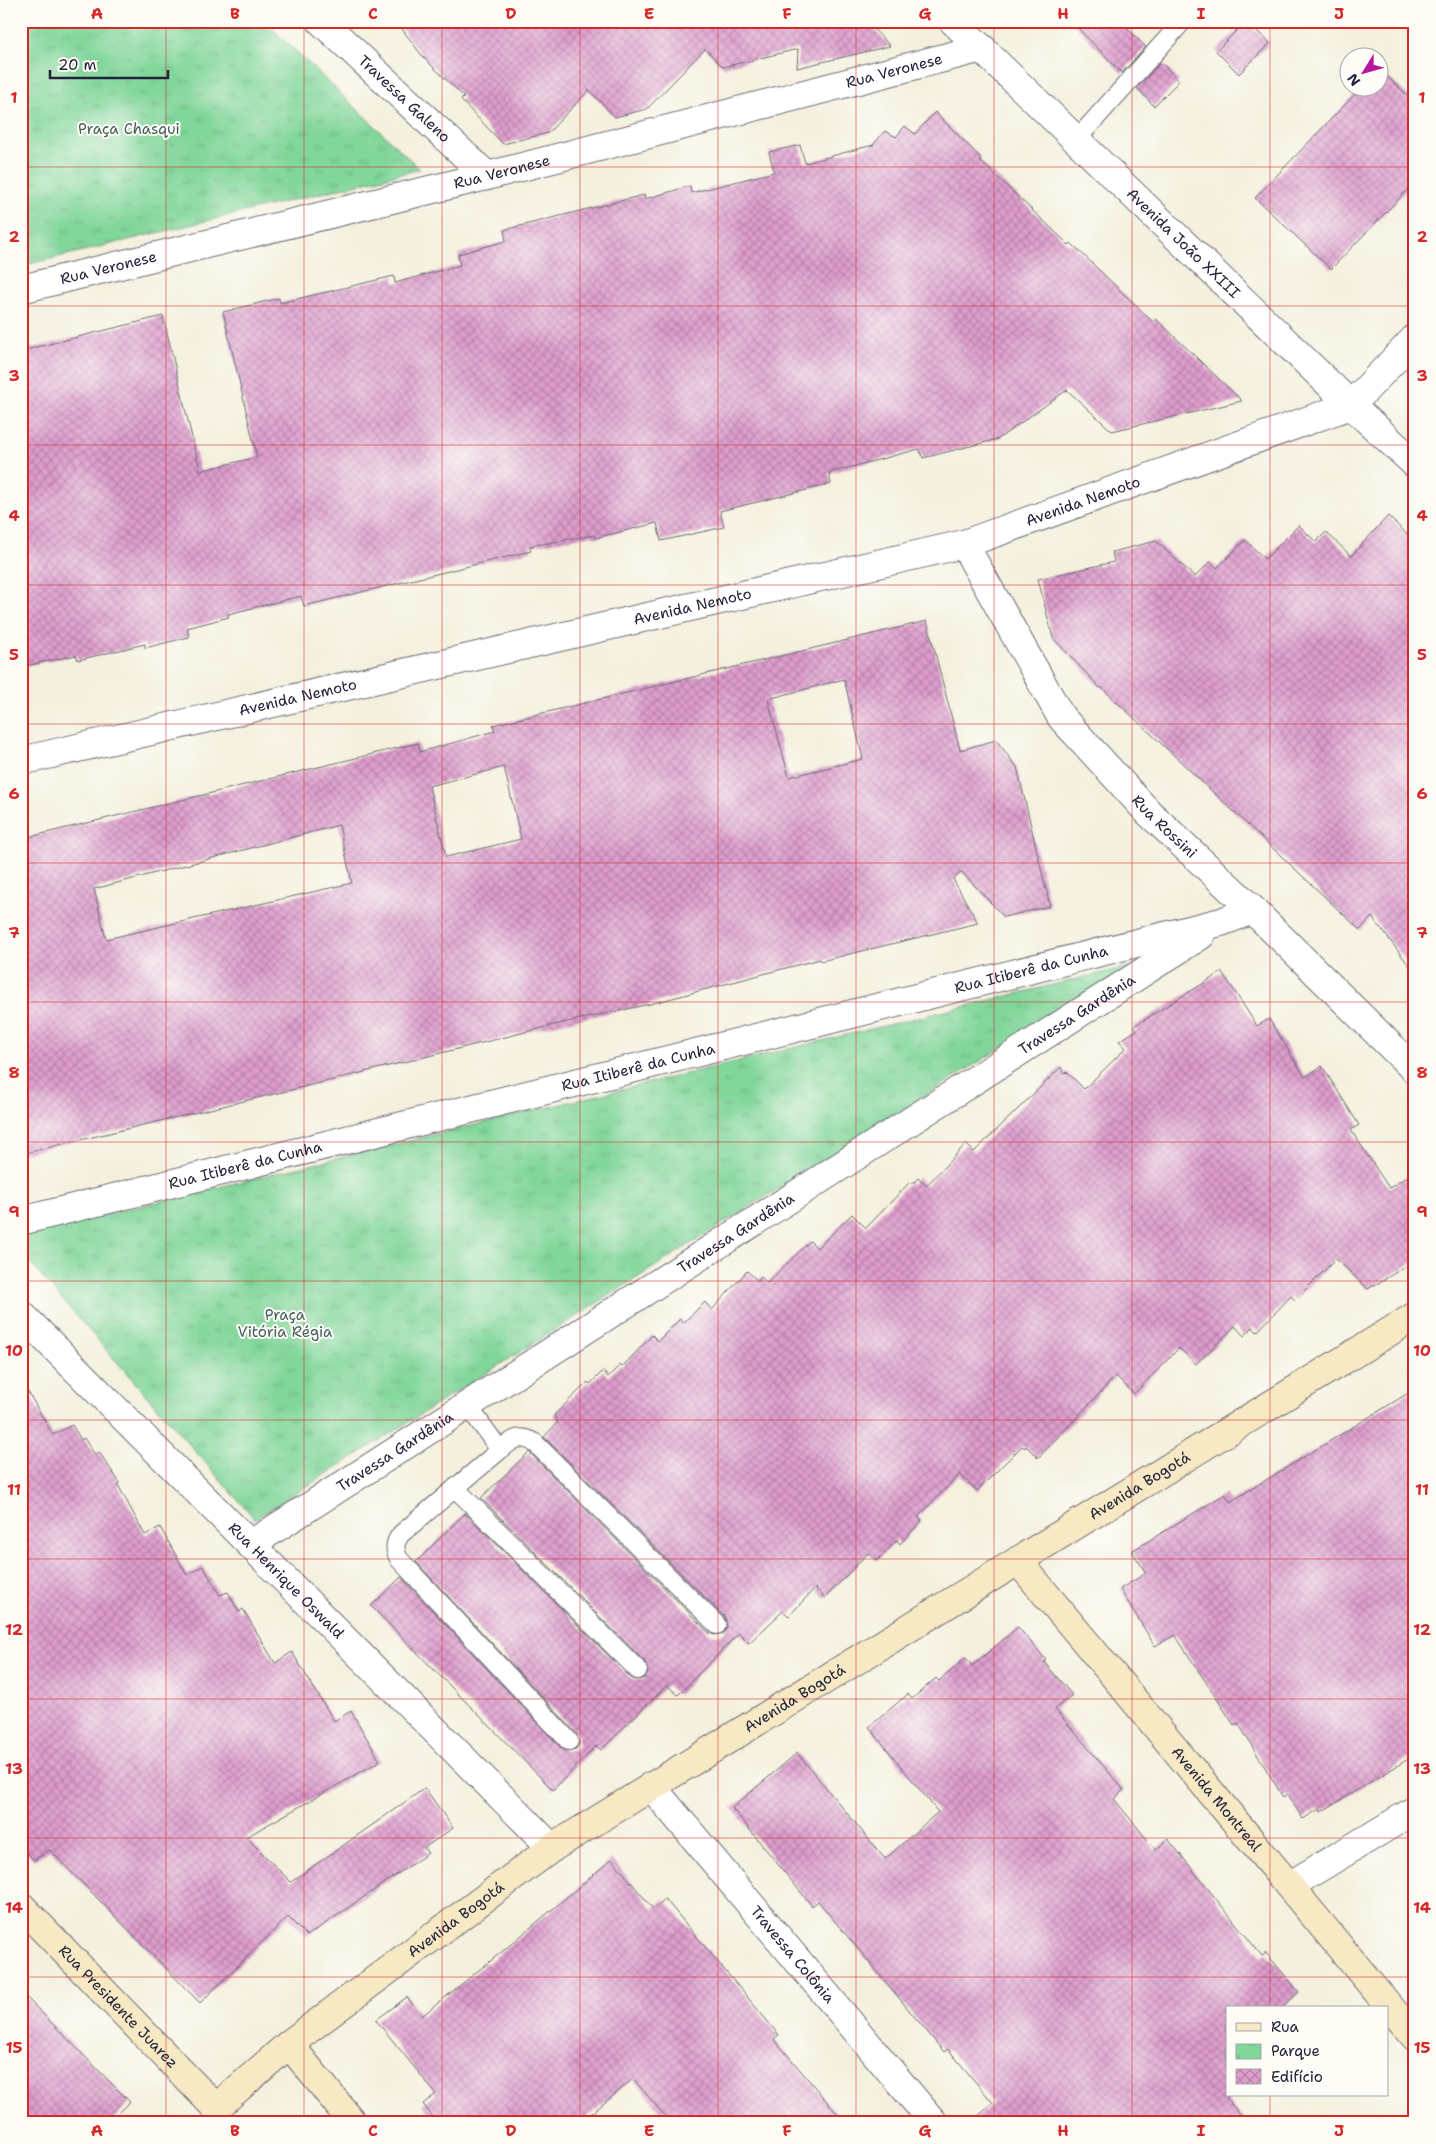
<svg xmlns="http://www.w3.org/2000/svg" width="1436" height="2144" font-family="'Shantell Sans',sans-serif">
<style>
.park{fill:url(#park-tufts);stroke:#527c6a}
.building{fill:url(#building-cross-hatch);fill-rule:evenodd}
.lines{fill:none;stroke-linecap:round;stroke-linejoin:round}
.lane-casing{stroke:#6c6a74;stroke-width:20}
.street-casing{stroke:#6c6a74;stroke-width:30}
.secondary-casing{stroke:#6c6a74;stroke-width:30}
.lane{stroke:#fff;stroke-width:18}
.street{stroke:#fff;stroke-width:28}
.secondary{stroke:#f6e9c3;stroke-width:28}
.grid{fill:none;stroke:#d62828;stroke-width:1;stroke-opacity:0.55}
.labels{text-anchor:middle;stroke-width:4;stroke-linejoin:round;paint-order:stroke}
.street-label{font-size:15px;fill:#22223b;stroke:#fdfcf7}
.park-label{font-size:15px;fill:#43615c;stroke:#fdfcf7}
.neatline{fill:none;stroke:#d62828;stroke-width:2}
.grid-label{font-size:16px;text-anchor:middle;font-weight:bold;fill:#d62828}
</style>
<defs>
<pattern id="park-tufts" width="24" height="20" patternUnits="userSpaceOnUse" patternTransform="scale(1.25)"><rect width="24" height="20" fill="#81d69a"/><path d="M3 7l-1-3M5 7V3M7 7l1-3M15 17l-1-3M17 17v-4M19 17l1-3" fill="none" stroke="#6fb786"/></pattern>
<pattern id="building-cross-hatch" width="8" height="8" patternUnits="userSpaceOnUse" patternTransform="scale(1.25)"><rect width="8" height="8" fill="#df9dce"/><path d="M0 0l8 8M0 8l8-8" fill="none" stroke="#b480a8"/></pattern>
</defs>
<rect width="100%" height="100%" fill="#fdfcf7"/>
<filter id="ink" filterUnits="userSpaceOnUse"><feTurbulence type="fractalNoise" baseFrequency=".02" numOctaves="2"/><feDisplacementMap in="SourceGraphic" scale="10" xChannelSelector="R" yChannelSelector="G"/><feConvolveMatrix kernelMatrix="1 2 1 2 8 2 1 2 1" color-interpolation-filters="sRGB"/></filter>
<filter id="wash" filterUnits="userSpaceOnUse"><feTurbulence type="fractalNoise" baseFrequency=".0096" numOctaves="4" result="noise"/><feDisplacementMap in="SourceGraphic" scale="20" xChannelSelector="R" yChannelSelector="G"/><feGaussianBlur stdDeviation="1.12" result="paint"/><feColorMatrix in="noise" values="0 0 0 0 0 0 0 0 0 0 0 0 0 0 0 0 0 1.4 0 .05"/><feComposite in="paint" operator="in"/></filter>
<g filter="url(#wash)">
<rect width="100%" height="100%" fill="#f4f0dd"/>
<path class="park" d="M21,21H264L420,169L21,266Z
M1131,966L255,1519L21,1253V1235Z"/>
<g id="blocks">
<path class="building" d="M396,21H866L890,46L797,68L798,49L723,67L705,49L647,109L615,117L589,90L548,133L503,144L461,100L464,97L423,57Z
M1071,21H1120L1146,47L1122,73Z
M1246,21L1270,43L1239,74L1216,51Z
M1161,62L1179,81L1154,106L1137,88Z
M1379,69L1415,102V182L1331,269L1255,198L1361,88H1378Z
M935,112L981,158L979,160L1069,245L1071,243L1153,322L1156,319L1242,401L1112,431L1067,390L998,439L923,458L919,449L829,473L831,484L720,511L724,527L661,541L657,523L595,538L594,535L530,546L531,551L304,606L301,596L228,614L229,617L187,628L189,637L145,648V644L78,660L76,655L21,667V351L163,316L200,471L257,457L223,312L279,298L280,303L394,276L395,283L460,265L458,254L506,241L504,230L644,195L645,199L690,186L691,193L774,172L769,152L800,145L805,163L873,145L885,131L896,137L905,126L915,134Z
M1388,516L1415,542V973L1372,917L1360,930L1101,687L1100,688L1053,638L1038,579L1114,562L1112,552L1156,541L1195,577L1210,562L1217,568L1245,540L1265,559L1299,525L1316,542L1326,532L1351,556Z
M927,621L960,750L996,740L1017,767L1050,906L1004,917L962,872L953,879L978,923L821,961L820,959L650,1004L562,1023L320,1083L21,1154V839L418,743L420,752L495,731L493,725ZM844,679L863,759L789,777L768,699ZM504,767L521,839L446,857L429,786ZM339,825L352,883L106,939L94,889Z
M1222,972L1257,1026L1269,1019L1305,1077L1322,1066L1359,1125L1351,1130L1389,1188L1415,1172V1261L1368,1289L1336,1259L1295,1300L1291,1296L1257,1332L1253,1327L1244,1336L1235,1326L1196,1364L1179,1348L1134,1394L1116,1376L1038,1458L1026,1446L1025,1448L1022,1446L977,1491L960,1474L918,1517L922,1521L900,1544L897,1540L877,1561L868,1553L825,1598L815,1588L789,1616L783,1611L749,1643L739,1633L678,1695L667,1685L601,1750L596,1746L553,1790L371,1606L401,1577L561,1748L566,1751L576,1749L579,1744L577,1734L416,1562L465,1513L631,1678L636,1680L645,1678L648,1672L645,1662L481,1498L529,1452L709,1633L715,1635L724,1633L727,1627L725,1617L544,1437L558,1422L554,1415L588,1382L590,1384L603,1371L608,1377L620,1365L622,1367L652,1335L658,1341L680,1319L683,1323L705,1302L712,1310L747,1271L758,1281L761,1277L767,1283L810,1241L817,1248L852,1214L866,1228L910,1182L912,1184L918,1178L926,1186L966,1144L974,1152L1061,1067L1064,1073L1067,1072L1084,1089L1126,1048L1119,1041L1137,1030L1134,1026Z
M21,1380L53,1435L72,1425L81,1440L84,1438L95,1455L99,1452L120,1483L118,1485L145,1535L160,1527L187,1575L203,1566L220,1595L228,1592L239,1612L243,1609L275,1663L292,1652L334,1721L351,1711L380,1761L246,1837L291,1882L425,1788L453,1828L424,1848L428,1853L307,1936L288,1917L200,2003L50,1850L34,1860L21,1847Z
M1415,1389V1755L1321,1812L1319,1809L1303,1819L1287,1794L1283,1797L1238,1723L1234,1725L1175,1635L1155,1646L1120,1589L1146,1573L1132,1551L1225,1494L1230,1502Z
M1018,1627L1046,1660L1044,1662L1072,1695L1055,1709L1124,1790L1114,1799L1156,1850L1168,1839L1262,1956L1266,1953L1299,1992L1282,2008H1227V2099L1247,2123H970L993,2103L948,2049L944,2052L818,1901L812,1906L732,1808L797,1753L885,1859L938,1812L869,1727L908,1694L912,1699L936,1678L939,1681L966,1658L972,1666Z
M612,1859L653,1909L665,1899L779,2035L774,2039L845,2123H671L633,2079L580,2123H436L423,2104L436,2094L376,2020L407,1997L422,2016L504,1950Z
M21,1992L130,2102L109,2123H21Z"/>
</g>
</g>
<g filter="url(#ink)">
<use href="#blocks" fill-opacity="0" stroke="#6c6a74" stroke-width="1"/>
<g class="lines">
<defs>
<path id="lane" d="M1077,139L1183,21
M466,1406L476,1417L500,1450L401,1534C394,1543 394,1549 399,1559L569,1741
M500,1450C513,1440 519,1433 535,1443L717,1625
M455,1488L638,1670"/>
<g id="street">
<path id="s1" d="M321,21L487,176"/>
<path id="s2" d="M953,21L1351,405L1415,464"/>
<path id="s3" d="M21,289L487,176L982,48"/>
<path id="s4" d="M964,544L1061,717L1148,812L1253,910L1415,1070"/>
<path id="s5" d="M21,761L964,544L1351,405L1415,338"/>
<path id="s6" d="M21,1221L1221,922L1253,910"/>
<path id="s7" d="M21,1314L552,1848"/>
<path id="s8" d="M251,1544L1201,935"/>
<path id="s9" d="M651,1786L934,2123"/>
<path d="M1289,1886L1415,1810"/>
</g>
<g id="secondary">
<path id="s10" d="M1018,1561L1415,2037"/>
<path id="s11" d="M21,1906L216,2108L289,2044L552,1848L1415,1316"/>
<path d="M289,2044L353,2123"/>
</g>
</defs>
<use href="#lane" class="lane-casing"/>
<use href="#street" class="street-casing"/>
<use href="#secondary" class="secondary-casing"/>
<use href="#lane" class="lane"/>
<use href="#street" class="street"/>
<use href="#secondary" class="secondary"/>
</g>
</g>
<path class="grid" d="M166,21V2123M304,21V2123M442,21V2123M580,21V2123M718,21V2123M856,21V2123M994,21V2123M1132,21V2123M1270,21V2008M21,167H1415M21,306H1415M21,445H1415M21,585H1415M21,724H1415M21,863H1415M21,1002H1415M21,1142H1415M21,1281H1415M21,1420H1415M21,1559H1415M21,1699H1415M21,1838H1415M21,1977H1415M1270,2095V2123"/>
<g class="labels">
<g class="street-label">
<text dy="5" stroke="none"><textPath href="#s3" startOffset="900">Rua Veronese</textPath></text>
<text dy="5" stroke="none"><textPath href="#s1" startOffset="114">Travessa Galeno</textPath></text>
<text dy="5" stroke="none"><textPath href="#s3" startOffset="495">Rua Veronese</textPath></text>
<text dy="5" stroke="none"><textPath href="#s2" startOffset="320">Avenida João XXIII</textPath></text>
<text dy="5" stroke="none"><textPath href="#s3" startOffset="90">Rua Veronese</textPath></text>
<text dy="5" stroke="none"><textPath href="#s5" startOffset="1094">Avenida Nemoto</textPath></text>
<text dy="5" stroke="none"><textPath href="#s5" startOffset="689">Avenida Nemoto</textPath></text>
<text dy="5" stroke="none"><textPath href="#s5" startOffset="284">Avenida Nemoto</textPath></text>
<text dy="5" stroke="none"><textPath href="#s4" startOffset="349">Rua Rossini</textPath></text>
<text dy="5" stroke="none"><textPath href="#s6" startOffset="1041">Rua Itiberê da Cunha</textPath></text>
<text dy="5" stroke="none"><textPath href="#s8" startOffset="981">Travessa Gardênia</textPath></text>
<text dy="5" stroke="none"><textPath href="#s6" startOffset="636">Rua Itiberê da Cunha</textPath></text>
<text dy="5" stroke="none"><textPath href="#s6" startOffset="231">Rua Itiberê da Cunha</textPath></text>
<text dy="5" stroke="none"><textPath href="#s8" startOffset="576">Travessa Gardênia</textPath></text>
<text dy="5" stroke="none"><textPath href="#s8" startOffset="171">Travessa Gardênia</textPath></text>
<text dy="5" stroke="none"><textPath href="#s11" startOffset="1396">Avenida Bogotá</textPath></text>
<text dy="5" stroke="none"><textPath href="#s7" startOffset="376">Rua Henrique Oswald</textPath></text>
<text dy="5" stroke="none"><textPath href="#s11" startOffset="991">Avenida Bogotá</textPath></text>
<text dy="5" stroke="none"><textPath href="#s10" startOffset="310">Avenida Montreal</textPath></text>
<text dy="5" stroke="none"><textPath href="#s11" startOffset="586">Avenida Bogotá</textPath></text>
<text dy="5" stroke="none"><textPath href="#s9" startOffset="220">Travessa Colônia</textPath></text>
<text dy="5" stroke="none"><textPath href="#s11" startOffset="140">Rua Presidente Juarez</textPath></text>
</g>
<g class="park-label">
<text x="129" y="134">Praça Chasqui</text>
<text x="285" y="1320">Praça<tspan x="285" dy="17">Vitória Régia</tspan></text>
</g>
</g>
<rect width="1436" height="2144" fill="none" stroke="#fdfcf7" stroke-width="55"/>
<rect x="1226" y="2006" width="162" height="90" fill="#fdfcf7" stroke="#a5a5ac"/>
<rect x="1236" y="2023" width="25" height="8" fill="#f6e9c3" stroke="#a5a5ac"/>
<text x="1271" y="2032" font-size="15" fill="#22223b">Rua</text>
<rect x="1236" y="2044" width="25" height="15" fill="url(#park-tufts)" stroke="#a5a5ac"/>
<text x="1271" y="2056" font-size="15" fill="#22223b">Parque</text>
<rect x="1236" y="2069" width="25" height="15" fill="url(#building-cross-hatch)" stroke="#a5a5ac"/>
<text x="1271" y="2082" font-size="15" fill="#22223b">Edifício</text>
<g transform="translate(1364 72) rotate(233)"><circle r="24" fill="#fdfcf7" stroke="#a5a5ac"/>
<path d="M0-4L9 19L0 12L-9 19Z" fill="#b5179e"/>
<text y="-8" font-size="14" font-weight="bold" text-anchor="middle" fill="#22223b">N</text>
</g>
<path d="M50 70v8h118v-8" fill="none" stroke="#22223b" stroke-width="2.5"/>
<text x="58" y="70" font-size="15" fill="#22223b" stroke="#fdfcf7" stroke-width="4" paint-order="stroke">20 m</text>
<rect x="28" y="28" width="1380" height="2088" class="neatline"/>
<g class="grid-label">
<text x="97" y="19">A</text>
<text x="235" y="19">B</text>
<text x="373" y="19">C</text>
<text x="511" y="19">D</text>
<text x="649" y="19">E</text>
<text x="787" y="19">F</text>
<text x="925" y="19">G</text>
<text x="1063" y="19">H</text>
<text x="1201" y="19">I</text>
<text x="1339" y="19">J</text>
<text x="14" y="103">1</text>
<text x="1422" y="103">1</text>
<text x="14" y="242">2</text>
<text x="1422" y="242">2</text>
<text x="14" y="381">3</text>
<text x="1422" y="381">3</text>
<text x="14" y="521">4</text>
<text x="1422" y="521">4</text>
<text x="14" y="660">5</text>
<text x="1422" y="660">5</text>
<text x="14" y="799">6</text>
<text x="1422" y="799">6</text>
<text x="14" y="938">7</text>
<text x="1422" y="938">7</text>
<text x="14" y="1078">8</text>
<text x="1422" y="1078">8</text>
<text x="14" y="1217">9</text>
<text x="1422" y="1217">9</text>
<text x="14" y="1356">10</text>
<text x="1422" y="1356">10</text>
<text x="14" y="1495">11</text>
<text x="1422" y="1495">11</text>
<text x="14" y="1635">12</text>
<text x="1422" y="1635">12</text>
<text x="14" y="1774">13</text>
<text x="1422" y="1774">13</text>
<text x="14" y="1913">14</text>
<text x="1422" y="1913">14</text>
<text x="14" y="2053">15</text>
<text x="1422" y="2053">15</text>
<text x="97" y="2136">A</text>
<text x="235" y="2136">B</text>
<text x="373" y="2136">C</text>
<text x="511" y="2136">D</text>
<text x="649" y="2136">E</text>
<text x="787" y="2136">F</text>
<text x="925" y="2136">G</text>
<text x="1063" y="2136">H</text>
<text x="1201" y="2136">I</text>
<text x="1339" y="2136">J</text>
</g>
</svg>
